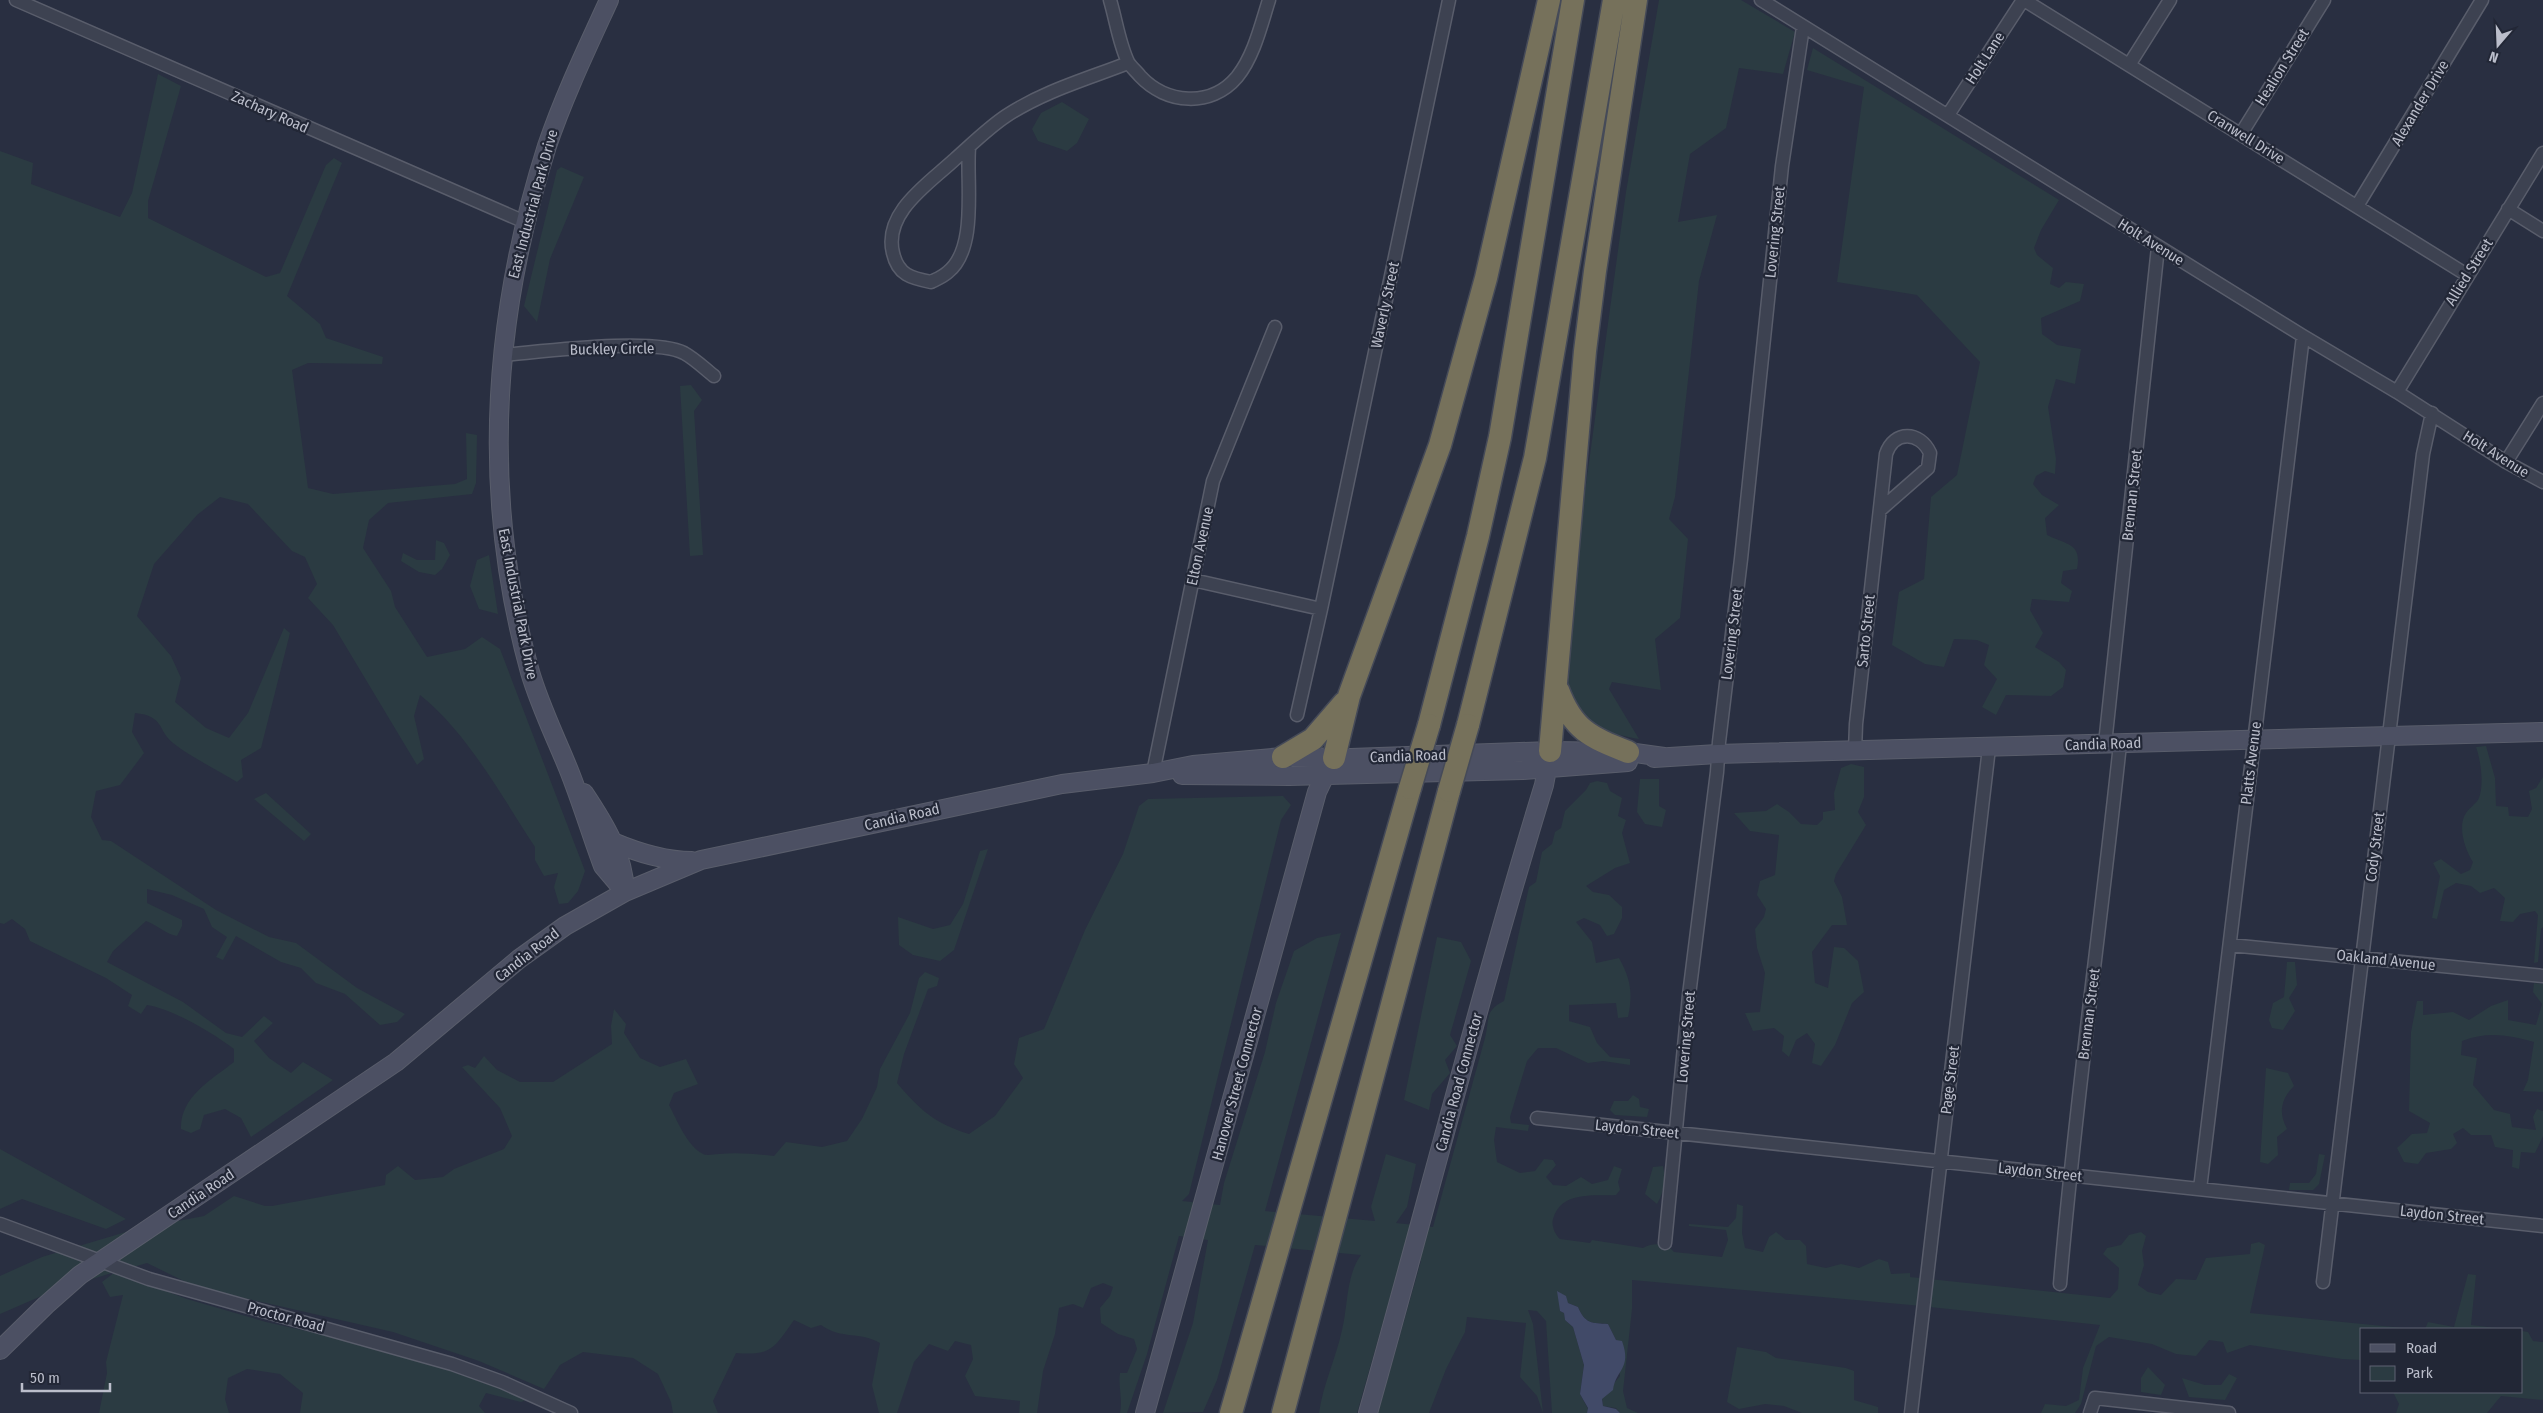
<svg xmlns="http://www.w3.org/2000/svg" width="2543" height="1413" font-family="'Fira Sans Condensed',sans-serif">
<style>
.green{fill:#2b3b42}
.water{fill:#414a68}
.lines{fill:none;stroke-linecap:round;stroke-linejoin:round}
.street-casing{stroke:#595d6b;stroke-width:15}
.secondary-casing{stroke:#595d6b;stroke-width:20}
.highway-casing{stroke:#454a58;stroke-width:25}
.street{stroke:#3d4251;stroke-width:12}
.secondary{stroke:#4c5063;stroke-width:18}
.highway{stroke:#76715b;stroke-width:22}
.highway-bridge-casing{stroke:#454a58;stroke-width:25;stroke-linecap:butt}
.highway-bridge{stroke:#76715b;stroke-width:22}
.labels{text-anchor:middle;stroke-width:4.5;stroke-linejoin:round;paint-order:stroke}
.street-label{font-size:15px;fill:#bbbecb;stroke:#222736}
</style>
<rect width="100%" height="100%" fill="#292f41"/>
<path class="green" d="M1659,0H1741L1795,32L1783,74L1739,68L1726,128L1690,154L1678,222L1717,215L1699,281L1675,497L1669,519L1688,539L1680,618L1655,639L1661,690L1612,682L1609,689L1639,739C1601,732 1573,725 1567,682L1580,528L1626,192Z
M1813,48L2059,200L2041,230L2034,248L2037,255L2053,268L2050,284L2059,288L2066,282L2084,284L2080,301L2041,318L2042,334L2057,345L2081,349L2075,384L2056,379L2048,407L2056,459L2055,474L2045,471L2036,476L2033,484L2042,495L2059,505L2045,518L2047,535C2067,545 2082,543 2077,569L2063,571L2061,583L2072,591L2069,602L2032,599L2030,610L2043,633L2035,647L2059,662L2066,670L2063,687L2051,696L2006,695L1996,715L1982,707L1997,679L1984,665L1989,645L1977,640L1954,639L1944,667L1925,664L1892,645L1899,592L1924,579L1931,497L1957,475L1980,362L1917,295L1837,282L1864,87L1807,70Z
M158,74L181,86L148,201V218L266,277L280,273L326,165L334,158L342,163L287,296L320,324L326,338L383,357L382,364L308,363L292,370L308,488L333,494L455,484L467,479L466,433L477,435L476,483L472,494L388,503L369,520L363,548L391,591L395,607L427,657L465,649L482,637L500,649L585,871L578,891L568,903L559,904L554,887L558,873L544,876L535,860V847C502,797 467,732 420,695L414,716L424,759L417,765L333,625L308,598L317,584L305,557L292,551L248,504L220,497L197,515L154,564L137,616L171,656L181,678L175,702L206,728L229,738L248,713L284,628L290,633L261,748L241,760L243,777L237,782C216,769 192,758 173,743C157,730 165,716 135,713L132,732L144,753L120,785L96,791L91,817L102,840L111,841L216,910L269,937L296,943L357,988L405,1014L397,1022L380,1025L345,994L316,983L301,968L281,962L236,936L223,960L216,957L227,937L212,927L204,909L172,895L147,889V903L182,920V926L177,936C166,934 157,925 146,921L113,951L107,962L183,1002L226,1033L242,1037L264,1016L273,1023L254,1041L269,1058L291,1073L303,1062L333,1080L251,1137L241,1118L225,1109L204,1115L200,1129L191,1133L181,1129C180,1097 211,1080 234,1062V1049C213,1033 173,1009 147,1005L141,1014L128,1006L132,995L106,978L30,941L25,929L12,919L4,924L0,923V151L33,163L31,184L120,217L132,193Z
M1062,102L1089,119L1077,143L1067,151L1038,141L1032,129L1041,113Z
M561,167L584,177L550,259L537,322L524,306L557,170Z
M691,385L702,400L694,411L703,555L690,556L680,386Z
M436,540L444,543L450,555L442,569L435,575L419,572L401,561L403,553L417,560H435Z
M489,555L498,614L479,609L470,586L477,560Z
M2486,746L2495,778L2496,806L2508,807L2509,816L2528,817L2532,809L2529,791L2536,788L2543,777V927L2541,929L2538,962L2534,963L2538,915L2535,911L2520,914L2513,922L2500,921L2505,898L2494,888L2480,893L2471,886L2456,883L2444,890L2437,919L2432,918L2440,876L2433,863L2441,859L2461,874L2470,870L2473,862C2465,850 2457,826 2466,813C2469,808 2476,804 2479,798C2484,784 2481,761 2476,747Z
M1851,764L1864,767V797L1858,812L1866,825L1836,874L1834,881L1842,897L1847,925H1832L1812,952L1815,983L1828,988L1834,947L1844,948L1858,961L1864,992L1852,1003L1835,1045L1821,1066L1812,1063L1815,1044L1807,1033L1796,1040L1789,1057L1782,1051L1784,1036L1774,1028L1753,1031L1745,1013L1760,1012L1765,973L1757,948L1755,929L1764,917L1766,909L1757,895L1760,881L1775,875L1779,835L1750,831L1734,813L1766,811L1777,804L1789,812L1801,824L1817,825L1823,819V812L1835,810L1834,793L1841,768Z
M1640,779H1659V806L1666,810L1662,827L1645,824L1637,812Z
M1597,781L1607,783L1610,791L1622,798L1618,816L1626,820L1622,833L1630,863L1615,868L1586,886L1593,892L1609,895L1622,907V918L1614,934L1607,936L1600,925L1584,918L1576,922L1592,942L1596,963L1619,958C1631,980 1633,993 1628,1017L1618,1018L1616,1003L1569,1005V1021L1590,1027L1597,1043L1610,1057L1630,1059V1065L1603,1061L1588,1063L1556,1048H1538L1527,1061L1510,1117L1511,1123L1529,1125L1528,1131L1496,1127L1494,1140L1497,1162L1520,1173L1535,1171L1544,1159L1553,1160L1556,1165L1546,1177L1553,1185L1566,1186L1581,1177L1592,1184L1608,1180L1614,1166L1622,1169L1618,1182L1620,1190L1616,1195C1592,1196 1561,1191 1553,1219C1551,1225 1555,1235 1560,1239L1590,1243L1592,1240L1643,1248C1652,1242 1667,1243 1674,1252L1722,1257L1728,1240L1726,1230L1689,1226V1224L1728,1227L1736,1218L1737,1204L1743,1206L1742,1233L1745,1248L1763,1252L1769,1237L1776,1232L1786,1240H1800L1806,1246L1807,1264L1826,1268L1841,1264L1859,1268L1879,1259L1888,1262L1891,1274L1910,1273V1277L2110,1298L2118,1289L2119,1268L2103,1254L2107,1248L2121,1245L2129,1235L2141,1232L2146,1236L2142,1251L2144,1265L2138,1285L2148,1292L2161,1295L2176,1279L2196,1280L2206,1258L2250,1254L2251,1244L2259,1242L2265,1245L2250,1313L2414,1329H2362V1360L2342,1359L2250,1345L2227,1353L2223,1342L2209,1340L2196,1356L2176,1354L2152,1344L2109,1337L2096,1346L2081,1404L2075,1413H2041L2045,1404L2066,1406L2079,1400L2083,1368L2100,1325L1911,1305L1632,1280V1309L1623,1391L1627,1408L1638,1413H1620L1616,1408L1603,1406L1602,1398L1620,1376L1616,1340L1608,1324C1592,1323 1585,1324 1578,1307L1568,1303L1558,1291L1560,1311L1564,1313L1565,1320L1573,1327L1584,1365L1580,1394L1588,1409L1587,1413H1552L1546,1321L1537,1311L1528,1310L1533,1324L1543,1413L1537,1396L1520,1377L1526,1323L1467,1317L1465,1332L1446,1369L1429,1413H1378L1421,1261L1401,1259L1357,1413H1319C1323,1384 1336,1358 1342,1330C1348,1306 1346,1275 1361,1255L1255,1245L1217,1380L1203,1412L1163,1413L1193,1323L1208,1240L1179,1236L1147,1354L1127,1413H1120C1123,1399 1118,1387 1120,1373H1127L1137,1349L1134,1339L1118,1334L1101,1323L1100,1308L1110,1296L1113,1287L1103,1283L1091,1288L1083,1308L1073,1304L1059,1308L1055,1334L1043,1371L1037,1413H1019L1020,1401L975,1396L965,1376L973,1359L971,1345L955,1341L948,1351L929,1344L914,1362L897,1413H879L872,1385L880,1343C860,1331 842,1340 821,1325L811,1328L794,1320C774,1348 772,1356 736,1353L713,1401L718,1413H673L671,1402L658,1374L633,1358L583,1352L560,1365L544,1389L479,1361L393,1332L196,1287L147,1263L116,1272L187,1299L266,1322L346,1340L445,1369L528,1399L521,1402L486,1393L479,1406L485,1413H300L303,1393L280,1374L247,1369L228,1378L225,1399L229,1413H99L107,1373L106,1362L123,1295L110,1297L102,1282L115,1272L53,1291L0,1314V1276L42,1257L136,1229L204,1216L234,1196L265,1206H272L385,1185L386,1175L398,1166L415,1180L443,1177L454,1169L504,1149L512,1136L500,1108L462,1067L468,1065L475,1068L484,1056L497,1070L520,1082H553L612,1044L611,1026L614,1009L626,1024L624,1033L640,1058L660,1067L686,1059L698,1084L674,1093L669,1105C677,1120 687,1146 703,1154C707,1156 714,1154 719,1154C738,1152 755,1154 774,1156L786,1142L822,1147L847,1141L862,1119L877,1087L880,1069L910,1013L919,978L925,972L939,978L937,986L928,989L904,1054L897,1083C920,1110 934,1123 969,1134L995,1116L1023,1078L1014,1064L1019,1038L1044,1029L1085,930L1123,854L1139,806L1148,799L1283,796L1291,805L1281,820L1189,1194L1182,1201L1220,1205L1224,1183L1265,1052L1276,1003L1294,951L1317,938L1341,933L1265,1211L1375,1221L1371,1207L1386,1154L1416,1164L1407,1207L1396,1223L1433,1227L1485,1038C1490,1019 1484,1011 1504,1001L1529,887L1536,882L1542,852L1552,844L1555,832L1561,828L1565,811L1586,790L1590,783Z
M266,793L311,834L304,841L254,799Z
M988,849L954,950L940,961L913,955L899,945L898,917L933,929L950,925L963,904L980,851Z
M1437,937L1461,942L1471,961L1450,1035L1457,1046L1445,1060L1450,1073L1432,1094L1429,1110L1404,1100Z
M2287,962H2295L2297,985L2289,998L2295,1011L2283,1030L2272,1028L2269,1020L2273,1003L2284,997Z
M2534,983L2543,984V1092L2523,1091L2528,1080L2534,1042C2509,1035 2487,1031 2462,1041L2461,1055L2477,1058L2473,1085L2494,1110L2510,1114L2512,1127L2536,1130L2533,1117L2537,1109L2543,1111V1136L2535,1153L2521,1152L2519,1169L2512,1167L2513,1150L2495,1147L2491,1135H2471L2463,1128L2453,1134L2457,1143L2451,1149L2426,1153L2418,1164L2404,1162L2397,1148L2412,1134L2427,1133L2430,1123L2409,1111L2411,1032L2417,1001H2423V1015L2453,1012L2469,1020L2491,1006L2508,1000V1020L2536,1025L2542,1004L2533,992Z
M2266,1068L2288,1073L2294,1086C2281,1099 2278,1112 2287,1129L2277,1137L2278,1155L2268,1164L2260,1162Z
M1633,1095L1639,1099L1640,1107L1649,1109L1647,1117L1615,1115L1610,1110L1614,1101H1628Z
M0,1149L126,1219L106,1229L22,1199L0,1209Z
M2319,1154L2325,1155L2319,1184L2313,1190H2289L2290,1183H2309L2316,1174Z
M1663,1166C1666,1179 1664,1192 1657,1204L1645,1194L1653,1167Z
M2468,1274L2476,1275L2471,1325L2505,1329H2425L2428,1322L2454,1327Z
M2522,1331L2528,1332L2533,1341L2543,1342V1400L2501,1396L2487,1413H2396L2399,1404L2393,1392H2522Z
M1737,1347L1766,1352L1776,1358L1846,1368L1854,1371V1400L1878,1407V1413H1802L1784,1406L1765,1404L1739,1409L1727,1402Z
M2148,1367L2165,1385L2161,1395L2141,1392V1378Z
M2229,1374L2237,1378L2225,1400L2189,1397L2182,1378L2205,1385H2221Z"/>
<path class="water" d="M1557,1291L1566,1296L1568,1303L1578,1307C1585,1324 1592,1323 1608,1324L1616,1340L1622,1341C1632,1369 1616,1369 1613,1390L1602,1399L1603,1406L1616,1409L1620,1413H1587L1588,1408L1580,1394L1584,1365L1573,1327L1565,1320L1564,1313L1560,1311Z"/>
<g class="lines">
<defs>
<path id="street" d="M16,0L525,222
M1110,0C1116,20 1119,43 1128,62C1131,67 1137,72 1140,76C1166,104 1211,108 1237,77C1254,56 1261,25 1269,0
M1761,0L2303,336L2397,392L2506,462L2543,482
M2024,0L2467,275
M2129,65L2170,0
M1948,115L2023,0
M2241,134L2324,0
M969,148C966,182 978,248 948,272C944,276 937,279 931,282C911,278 898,275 893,253C883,213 928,184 954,160C971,145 988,128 1006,116C1044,91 1087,79 1128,63
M2357,206L2482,0
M2508,209L2543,231
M502,355C540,352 653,337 684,353C695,359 705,369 714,376
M2397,392L2543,153
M2506,462L2543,403
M1193,580L1321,609
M1297,715L1321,609L1449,0
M2105,744L2158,247
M1855,751L1856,724L1886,454C1894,430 1920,431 1930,453L1928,468L1880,510
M1153,773L1213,481L1275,327
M2230,945L2543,976
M1537,1118L2543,1226
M2200,1189L2303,336
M0,1224L149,1279L452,1364L502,1382L571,1413
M1665,1243L1689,995L1717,772L1719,742L1741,559L1782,166L1803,27
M2323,1282L2423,454L2432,413
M2060,1284C2075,1104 2101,924 2120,744
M1911,1413L1989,748
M2090,1413L2095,1398L2229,1413"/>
<path id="secondary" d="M609,0C587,48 564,96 547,146C492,319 481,496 530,672C540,706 555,736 568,768C581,800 591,834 603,866L625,892
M1654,758L1717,754L2543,732
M1182,775L1289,776L1523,770L1628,762
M584,793C604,823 624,855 625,892
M613,842C639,853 664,861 692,861
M0,1350L46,1305L80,1275L396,1062L519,959L565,926L625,892L701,860L1062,784L1153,773L1193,765L1283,757L1351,758L1550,751L1628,752L1664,757
M1145,1413L1317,792L1329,767
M1368,1413C1427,1204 1480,993 1544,785L1549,759"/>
<path id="highway" d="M1558,690C1573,730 1590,737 1628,752
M1429,725L1478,536L1500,437L1573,0
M1468,725L1535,458L1614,0
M1550,751L1585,351L1595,271L1636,0
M1283,757L1313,739L1344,703
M1334,758L1349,696L1440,445L1486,278L1549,0
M1231,1413L1410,788
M1283,1413L1449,791"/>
</defs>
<use href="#street" class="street-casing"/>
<use href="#secondary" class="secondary-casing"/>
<use href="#highway" class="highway-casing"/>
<use href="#street" class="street"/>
<use href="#secondary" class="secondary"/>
<use href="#highway" class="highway"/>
<defs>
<path id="highway-bridge" d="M1410,788L1429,725
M1449,791L1468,725"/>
</defs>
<use href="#highway-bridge" class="highway-bridge-casing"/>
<use href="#highway-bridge" class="highway-bridge"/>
</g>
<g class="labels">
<g class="street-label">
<text transform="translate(1985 58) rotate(-57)" y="5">Holt Lane</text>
<text transform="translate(2282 67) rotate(-58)" y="5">Healion Street</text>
<text transform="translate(2420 103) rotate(-59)" y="5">Alexander Drive</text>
<text transform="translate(270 112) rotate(24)" y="5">Zachary Road</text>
<text transform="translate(2246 137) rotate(32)" y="5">Cranwell Drive</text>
<text transform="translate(533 204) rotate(-75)" y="5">East Industrial Park Drive</text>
<text transform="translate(1775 232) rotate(-84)" y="5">Lovering Street</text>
<text transform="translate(2151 242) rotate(32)" y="5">Holt Avenue</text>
<text transform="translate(2469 272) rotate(-58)" y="5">Allied Street</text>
<text transform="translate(1385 305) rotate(-78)" y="5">Waverly Street</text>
<text transform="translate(612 349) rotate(-1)" y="5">Buckley Circle</text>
<text transform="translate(2496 454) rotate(32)" y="5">Holt Avenue</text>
<text transform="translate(2132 495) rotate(-84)" y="5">Brennan Street</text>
<text transform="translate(1200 546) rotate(-78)" y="5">Elton Avenue</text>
<text transform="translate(518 604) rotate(79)" y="5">East Industrial Park Drive</text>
<text transform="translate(1866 631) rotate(-84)" y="5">Sarto Street</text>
<text transform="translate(1732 634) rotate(-83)" y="5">Lovering Street</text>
<text transform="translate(2103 744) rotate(-2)" y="5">Candia Road</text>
<text transform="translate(1408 756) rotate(-2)" y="5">Candia Road</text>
<text transform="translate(2251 763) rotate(-83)" y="5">Platts Avenue</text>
<text transform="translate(902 817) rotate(-13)" y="5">Candia Road</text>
<text transform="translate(2375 847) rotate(-83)" y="5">Cody Street</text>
<text transform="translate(527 955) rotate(-38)" y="5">Candia Road</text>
<text transform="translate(2386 960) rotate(6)" y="5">Oakland Avenue</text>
<text transform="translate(2089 1014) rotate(-83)" y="5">Brennan Street</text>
<text transform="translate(1686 1037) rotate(-85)" y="5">Lovering Street</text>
<text transform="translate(1950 1080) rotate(-83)" y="5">Page Street</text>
<text transform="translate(1459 1082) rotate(-75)" y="5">Candia Road Connector</text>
<text transform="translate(1237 1084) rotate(-75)" y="5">Hanover Street Connector</text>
<text transform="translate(1637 1129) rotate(6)" y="5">Laydon Street</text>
<text transform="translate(2040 1172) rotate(6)" y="5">Laydon Street</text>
<text transform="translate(201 1194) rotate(-34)" y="5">Candia Road</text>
<text transform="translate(2442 1215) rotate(6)" y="5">Laydon Street</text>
<text transform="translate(286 1317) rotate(15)" y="5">Proctor Road</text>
</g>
</g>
<rect x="2360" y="1328" width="162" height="65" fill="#222736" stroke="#5f6372"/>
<rect x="2370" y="1344" width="25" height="8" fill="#4c5063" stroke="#5f6372"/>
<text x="2406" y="1353" font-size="15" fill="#bbbecb">Road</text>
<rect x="2370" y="1366" width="25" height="15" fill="#2b3b42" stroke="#5f6372"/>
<text x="2406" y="1378" font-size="15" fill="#bbbecb">Park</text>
<g transform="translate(2498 45) rotate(199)" stroke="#222736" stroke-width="4" paint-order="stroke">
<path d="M0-4L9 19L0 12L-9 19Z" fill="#bbbecb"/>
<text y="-8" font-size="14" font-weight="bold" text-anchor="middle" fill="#bbbecb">N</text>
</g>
<path d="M22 1383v8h88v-8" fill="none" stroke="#bbbecb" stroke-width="2.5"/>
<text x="30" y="1383" font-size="15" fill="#bbbecb" stroke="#222736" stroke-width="4" paint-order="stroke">50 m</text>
</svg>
